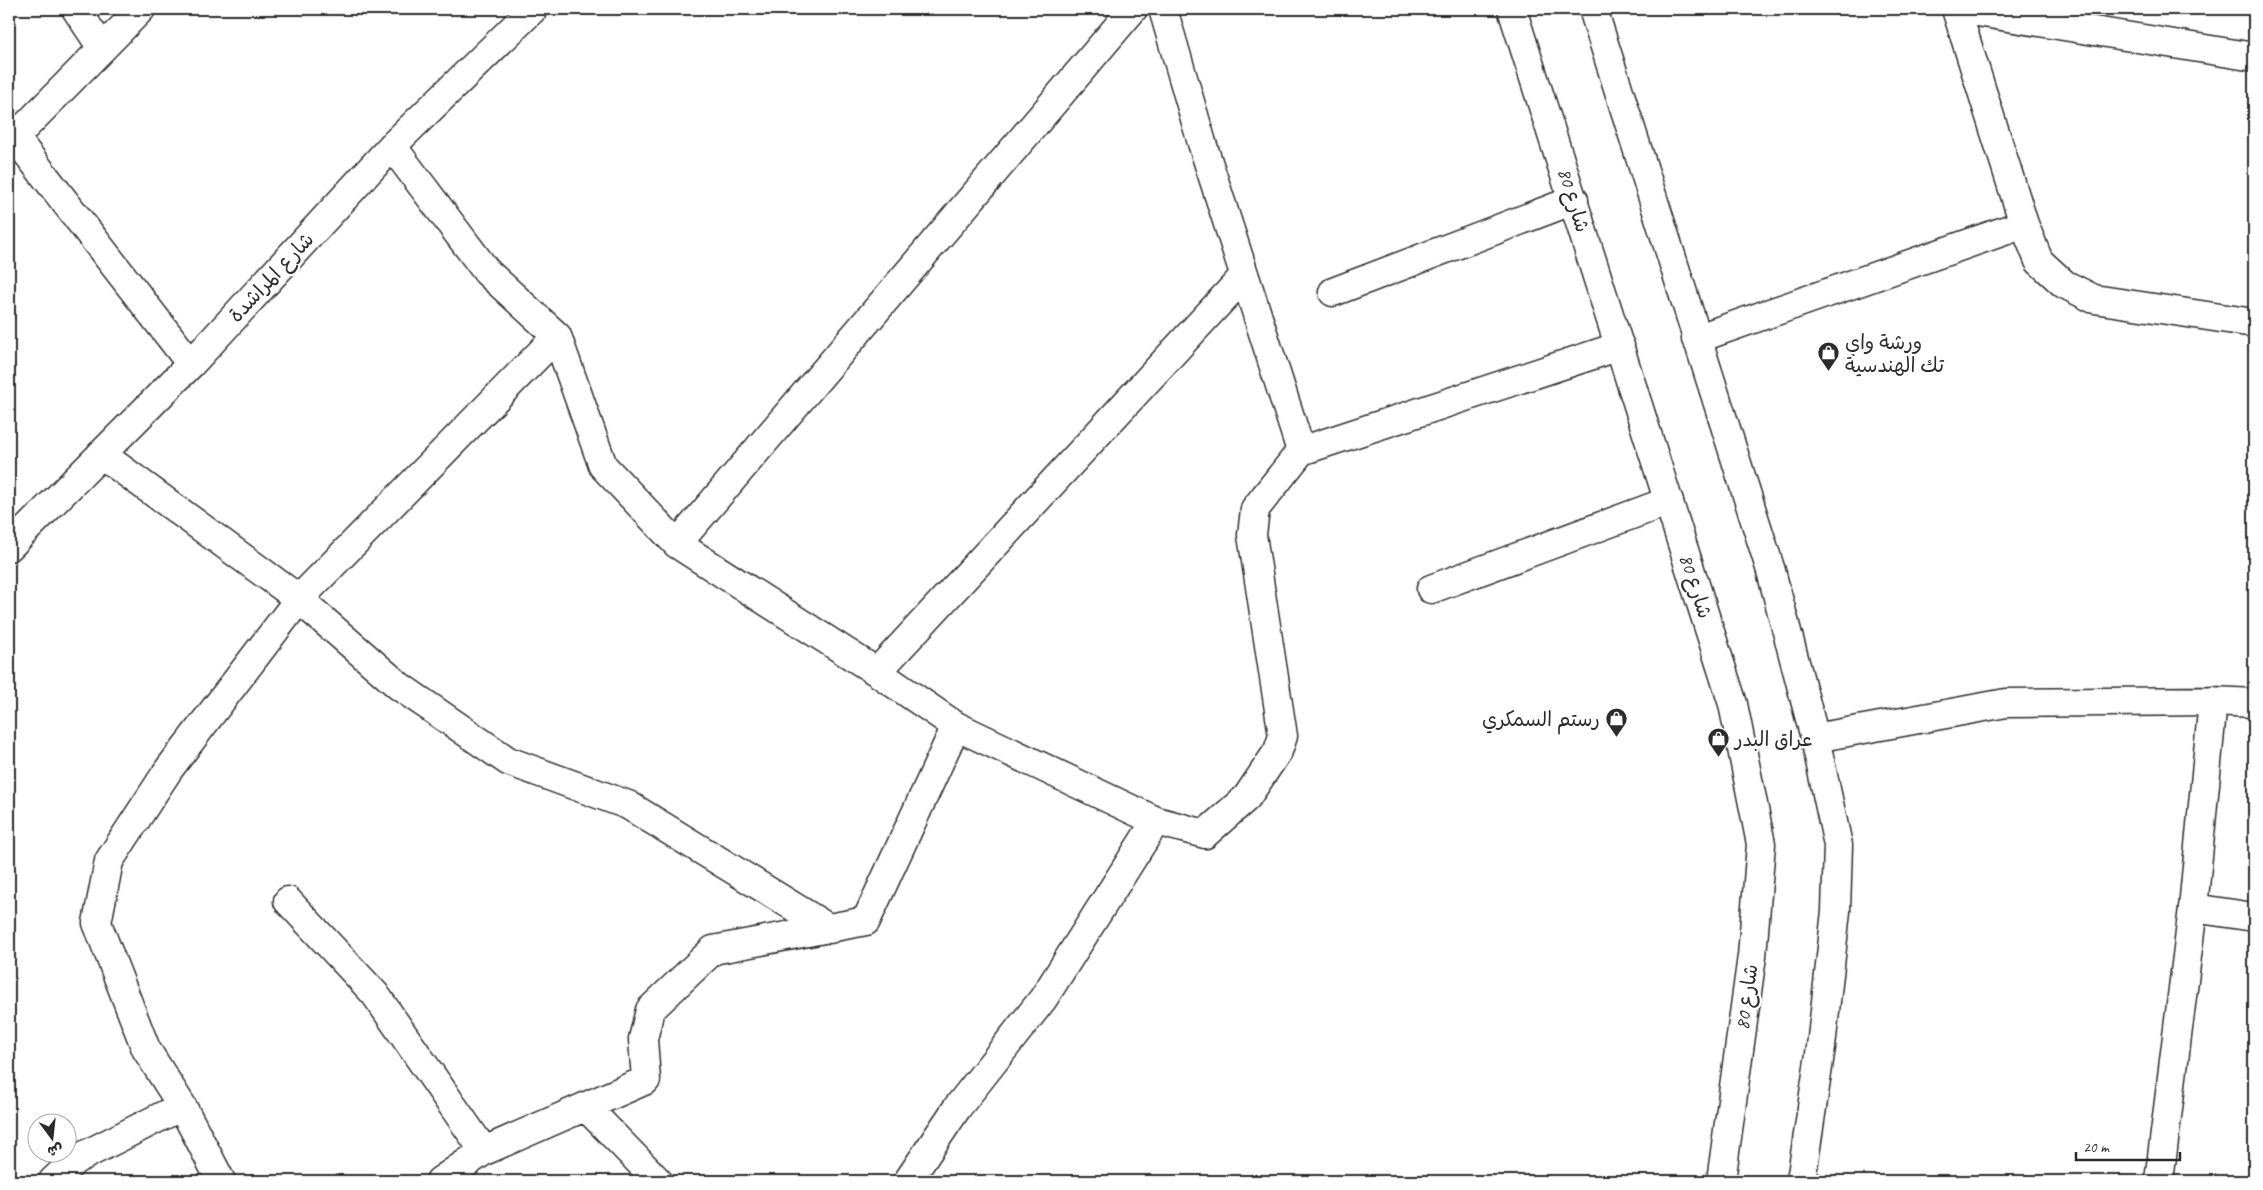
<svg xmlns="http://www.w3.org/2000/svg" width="2263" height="1190" font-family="Caveat,'Playpen Sans Arabic',sans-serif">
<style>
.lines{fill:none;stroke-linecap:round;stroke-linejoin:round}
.minor-casing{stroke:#2b2b2b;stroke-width:31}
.major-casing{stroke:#2b2b2b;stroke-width:31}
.minor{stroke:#fff;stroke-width:28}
.major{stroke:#fff;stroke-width:28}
.labels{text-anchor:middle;stroke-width:4.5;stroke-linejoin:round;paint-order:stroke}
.street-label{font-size:20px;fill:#2b2b2b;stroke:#fff}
.poi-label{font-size:20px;fill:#2b2b2b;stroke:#fff;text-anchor:start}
</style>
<rect width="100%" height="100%" fill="#fff"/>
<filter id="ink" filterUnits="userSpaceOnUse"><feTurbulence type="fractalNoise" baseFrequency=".02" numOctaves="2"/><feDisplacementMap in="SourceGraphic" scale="10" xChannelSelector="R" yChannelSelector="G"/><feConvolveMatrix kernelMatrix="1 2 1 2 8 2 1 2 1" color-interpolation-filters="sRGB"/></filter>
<g filter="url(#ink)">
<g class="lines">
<defs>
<path id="minor" d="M76,9L102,48
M1163,9L1202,143L1301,451L1620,346
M1956,9L2024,224L2039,261L2064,284L2094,299L2254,323
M1959,9L2254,57
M9,130L191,364
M15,137L141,9
M392,146L487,272L557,336L603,466L677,544L877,672L956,726L1156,821L1205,834L1247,797L1278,751L1283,736L1252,535L1255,509L1301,451
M1333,292L1574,200
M1696,339L2024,224
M101,454L299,599L399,686L508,761L628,805L830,929
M677,544L1133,9
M9,547L191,364L392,146L533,9
M1431,589L1669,501
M877,672L1244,276
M1815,738L2006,703L2213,701L2254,703
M288,901L375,994L484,1151
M2193,908L2213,701
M586,1107L658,1181
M53,1181L75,1160L182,1106
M221,1181L182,1106L146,1049L97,923L109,861L169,769L299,599L557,336
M440,1181L484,1151L646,1080L643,1039L650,1010L713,950L866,921L956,726
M908,1181L957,1108L1043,999L1156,821
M2159,1181L2193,908L2254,917"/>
<path id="major" d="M1512,9L1733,704L1761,844L1752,956L1721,1181
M1593,9L1771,571L1815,738L1838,845L1836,911L1821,1047L1801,1181"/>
</defs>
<use href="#minor" class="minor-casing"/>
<use href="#major" class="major-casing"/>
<use href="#minor" class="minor"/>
<use href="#major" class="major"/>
</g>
</g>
<defs>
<symbol id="shop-pin" viewBox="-11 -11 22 30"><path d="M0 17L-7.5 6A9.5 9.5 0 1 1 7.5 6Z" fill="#2b2b2b" stroke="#fff"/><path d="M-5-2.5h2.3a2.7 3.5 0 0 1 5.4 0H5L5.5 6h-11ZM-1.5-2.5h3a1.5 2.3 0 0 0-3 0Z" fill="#fff"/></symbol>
</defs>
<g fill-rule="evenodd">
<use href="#shop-pin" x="1816" y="340" width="25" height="34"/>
<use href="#shop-pin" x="1604" y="706" width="25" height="34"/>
<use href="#shop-pin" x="1706" y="726" width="25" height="34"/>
</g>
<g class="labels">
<g class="street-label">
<text transform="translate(1574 200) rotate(73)" y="7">شارع 80</text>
<text transform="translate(271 277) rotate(-47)" y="7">شارع المراشدة</text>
<text transform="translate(1696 586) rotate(72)" y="7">شارع 80</text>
<text transform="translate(1746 997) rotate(-82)" y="7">شارع 80</text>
</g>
<g class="poi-label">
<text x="1845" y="349">ورشة واي<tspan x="1845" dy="23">تك الهندسية</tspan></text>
<text x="1600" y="726" text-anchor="end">رستم السمكري</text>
<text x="1735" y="746">عراق البدر</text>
</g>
</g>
<rect width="2263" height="1190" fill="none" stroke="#fff" stroke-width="30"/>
<rect x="15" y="15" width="2233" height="1160" fill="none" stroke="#2b2b2b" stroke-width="2" filter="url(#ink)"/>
<g transform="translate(52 1138) rotate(165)"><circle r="24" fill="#ffffff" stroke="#aaaaaa"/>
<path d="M0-4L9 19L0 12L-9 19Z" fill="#2b2b2b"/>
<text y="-8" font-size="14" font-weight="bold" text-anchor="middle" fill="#2b2b2b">ش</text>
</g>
<path d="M2076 1152v8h104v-8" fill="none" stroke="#2b2b2b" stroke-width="2.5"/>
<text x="2083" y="1152" font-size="15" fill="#2b2b2b" stroke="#ffffff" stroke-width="4" paint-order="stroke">20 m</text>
</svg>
